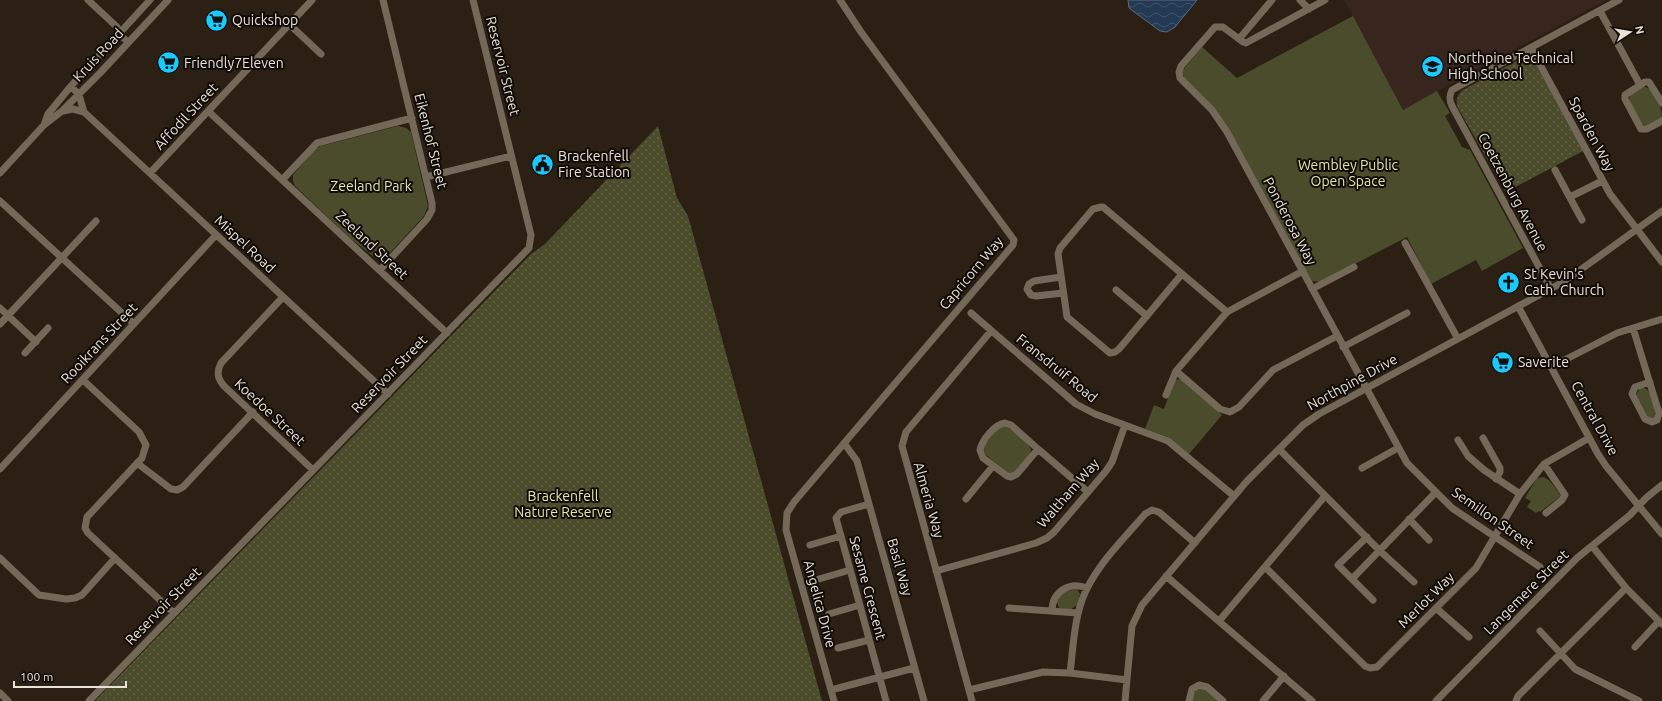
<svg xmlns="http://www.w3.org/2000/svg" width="1662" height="701" font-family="Ubuntu,sans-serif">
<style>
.education{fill:#37251e}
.grass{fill:url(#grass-dots)}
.park{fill:#4a4c2b}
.water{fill:url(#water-waves);stroke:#5e6c7c}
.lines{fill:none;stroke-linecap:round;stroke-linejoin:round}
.minor{stroke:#746859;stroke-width:7}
.labels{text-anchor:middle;stroke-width:4;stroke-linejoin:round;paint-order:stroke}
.poi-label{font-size:14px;fill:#e9e2da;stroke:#100b06;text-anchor:start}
.street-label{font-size:14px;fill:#e9e2da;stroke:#100b06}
.park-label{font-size:14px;fill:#e3e9a6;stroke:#100b06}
</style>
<defs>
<pattern id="grass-dots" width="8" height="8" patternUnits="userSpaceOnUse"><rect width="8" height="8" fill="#4a4c2b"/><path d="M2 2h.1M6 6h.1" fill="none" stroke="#646649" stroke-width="1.8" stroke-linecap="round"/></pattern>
<pattern id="water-waves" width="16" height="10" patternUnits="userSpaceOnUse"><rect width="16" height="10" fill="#233954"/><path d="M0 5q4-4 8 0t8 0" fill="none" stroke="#43556c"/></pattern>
</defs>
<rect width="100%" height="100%" fill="#2b2013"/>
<path class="education" d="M1343,0H1606L1403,110L1346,3Z"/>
<path class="grass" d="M1524,57L1534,61L1583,151L1506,192L1458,108C1455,101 1457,95 1463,90Z
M658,126L677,198L688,216L822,701H95L530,255L545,244Z"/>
<path class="park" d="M1353,16L1403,110L1437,91L1450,113L1445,116L1462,147L1470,150L1523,248L1482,271L1476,260L1431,284L1407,237L1320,282L1312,281L1208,101L1184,78L1182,71L1202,47L1237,78Z
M1643,87C1655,86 1662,108 1662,118L1646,126L1642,124L1629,100L1630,95Z
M398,126L406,128L411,132L428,206L424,216L388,255L377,259L350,238L295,186L293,181V175L315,149L321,146Z
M1178,379L1182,380L1222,415L1189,454L1168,437L1145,429L1154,405L1164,409L1174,381Z
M1640,388H1645C1652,392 1657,411 1654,418L1649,419L1636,395Z
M1004,426C1013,429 1027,441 1031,449L1030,454L1015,472L1010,474L1006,472L986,455L984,450L985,445L998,428Z
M1544,477L1550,481L1561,496L1540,512L1539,511L1536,513L1527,507L1531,501L1525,498L1537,478Z
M1077,589L1080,594L1077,605L1070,610L1059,608L1057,602C1061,592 1066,591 1077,589Z
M1199,688L1204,689L1219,701H1192L1195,691Z"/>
<path class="water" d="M1128,0H1197L1175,27L1167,32L1160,31L1129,8Z"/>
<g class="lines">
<path class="minor" d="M88,0L117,27L119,34L128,42
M1300,0L1309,9
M1325,0L1246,43L1243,42L1223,27H1215L1181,66L1179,72L1180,78L1212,110L1227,132L1407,463L1452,508L1540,567
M1600,11L1640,85
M289,24L321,54
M1239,39L1272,0
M1531,48L1610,194L1662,262
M71,86L79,95L84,112L388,394
M1662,103L1649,82H1645L1625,95V99L1641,129H1647L1662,121
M63,111L73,109L84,112
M208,111L447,333
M44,125L48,114L71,86L150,0
M1555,170L1582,220
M0,173L44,125L62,111L100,73L168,0
M150,173L312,0
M426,177L511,156
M282,180L317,143L412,118
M1570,197L1602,181
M0,201L134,324
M1405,243L1458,339
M380,270L427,219L432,210V203L383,0
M1182,274L1119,349L1115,352L1110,353L1067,317L1058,254L1060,248L1093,209L1101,207H1103L1227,312
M1061,277L1034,281L1029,284L1027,289L1031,295L1036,296L1063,293
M1312,289L1354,267
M1551,289L1452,106C1449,100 1449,96 1452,90L1619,0
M1116,290L1147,316
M283,297L221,363C216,373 218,379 224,386L313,470
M1518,306L1598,454L1606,466L1662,534
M0,308L36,342
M971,313L1076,404L1095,414L1168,441L1234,496
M0,324L96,221
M1633,328L1659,413L1657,420L1652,422L1645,419L1632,394L1635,387L1650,382
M1343,347L1407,313
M25,353L48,328
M1551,367L1617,333L1662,319
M1176,371L1220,409L1230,412L1239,407L1273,370L1337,336
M83,380L139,432L146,445L142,458L87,517L85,528L88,533L174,613
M1166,395L1176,371L1227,312L1303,271
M1483,438L1500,468V472L1496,479
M1458,440L1468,456L1484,470L1520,494
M844,443L857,461L924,701
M1038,449L1011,425L1005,423C995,424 982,440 980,450L983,458L1007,476L1011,477L1017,474L1038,449L1088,492
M1279,449L1379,550L1414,582
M137,463L171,489L177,490L183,487L253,412
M1544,464L1565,495L1562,500L1546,513
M1362,468L1398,448
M0,469L216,235
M966,499L993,466
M869,504L841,512L836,518L886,701
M1409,519L1429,540
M1367,537L1338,565L1373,600
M810,545L841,536
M1592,546L1626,588L1662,624
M0,558L39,595L66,599L75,598L82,595L115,558
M1265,567L1365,666L1370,668L1377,667L1476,568L1520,494L1544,464L1589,438
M936,571L1036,543L1047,538L1054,532L1106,471L1112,462L1125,425
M1166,576L1312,701
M819,579L850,570
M1352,579L1436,492
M1009,608L1078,613
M1436,608L1469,637
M1052,611C1052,592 1069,581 1087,588
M829,614L860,605
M1219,621L1325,496
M1540,631L1575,669L1639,701
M1635,647L1659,621
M838,648L869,640
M1070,673C1073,649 1074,623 1082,600C1094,567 1123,540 1145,514L1152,510L1159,512L1195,543
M831,690L914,668
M969,690L1043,672L1070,673L1127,680
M0,693L8,701
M89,701L529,248L531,235L473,0
M834,701L786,530L787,513L794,502L1013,245L1014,240L861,32L840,0
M972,701L902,446L906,432L991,331
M1125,701L1132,626L1142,605L1247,481L1303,425L1319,414L1565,281L1662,211
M1189,701L1192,689L1199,685L1207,687L1223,701
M1263,701L1284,676
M1436,701L1577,558L1630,515L1646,498L1662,485
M1516,701L1518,696L1626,588"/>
</g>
<defs>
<symbol id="supermarket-disc" viewBox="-11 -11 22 22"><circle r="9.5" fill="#1bcafc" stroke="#100b06"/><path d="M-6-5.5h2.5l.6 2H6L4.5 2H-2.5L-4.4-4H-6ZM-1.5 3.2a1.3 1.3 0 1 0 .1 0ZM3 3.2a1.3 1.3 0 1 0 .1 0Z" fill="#111"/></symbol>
<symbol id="school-disc" viewBox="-11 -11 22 22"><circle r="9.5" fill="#1bcafc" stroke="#100b06"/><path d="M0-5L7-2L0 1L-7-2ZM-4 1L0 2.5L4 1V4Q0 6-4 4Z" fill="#111"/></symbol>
<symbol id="civic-disc" viewBox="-11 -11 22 22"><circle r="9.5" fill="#1bcafc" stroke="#100b06"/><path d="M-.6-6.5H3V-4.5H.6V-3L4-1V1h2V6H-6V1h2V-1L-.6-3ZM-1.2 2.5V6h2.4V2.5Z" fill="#111"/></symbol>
<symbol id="church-disc" viewBox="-11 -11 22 22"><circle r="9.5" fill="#1bcafc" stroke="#100b06"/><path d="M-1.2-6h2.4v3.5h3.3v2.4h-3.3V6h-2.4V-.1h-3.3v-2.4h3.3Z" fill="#111"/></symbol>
</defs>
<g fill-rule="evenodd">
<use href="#supermarket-disc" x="204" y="8" width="25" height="25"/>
<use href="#supermarket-disc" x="156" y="50" width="25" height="25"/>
<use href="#school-disc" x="1420" y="54" width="25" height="25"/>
<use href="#civic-disc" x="530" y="152" width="25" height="25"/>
<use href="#church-disc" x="1496" y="270" width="25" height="25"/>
<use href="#supermarket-disc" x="1490" y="350" width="25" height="25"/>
</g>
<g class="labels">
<g class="poi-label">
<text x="232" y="25">Quickshop</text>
<text x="1448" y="63">Northpine Technical<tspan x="1448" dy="16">High School</tspan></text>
<text x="184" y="68">Friendly7Eleven</text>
<text x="558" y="161">Brackenfell<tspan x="558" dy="16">Fire Station</tspan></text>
<text x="1524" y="279">St Kevin's<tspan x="1524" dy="16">Cath. Church</tspan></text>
<text x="1518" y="367">Saverite</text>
</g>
<g class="street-label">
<text transform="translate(98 55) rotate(-47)" y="5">Kruis Road</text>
<text transform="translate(503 66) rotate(76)" y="5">Reservoir Street</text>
<text transform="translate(186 116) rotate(-47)" y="5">Affodil Street</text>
<text transform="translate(1592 134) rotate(62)" y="5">Sparden Way</text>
<text transform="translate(431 141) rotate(76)" y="5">Eikenhof Street</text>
<text transform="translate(1513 192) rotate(62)" y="5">Coetzenburg Avenue</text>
<text transform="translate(1290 221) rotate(62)" y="5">Ponderosa Way</text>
<text transform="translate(245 244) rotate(43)" y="5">Mispel Road</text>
<text transform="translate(372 245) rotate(43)" y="5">Zeeland Street</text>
<text transform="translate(971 273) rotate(-50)" y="5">Capricorn Way</text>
<text transform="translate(99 343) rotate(-47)" y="5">Rooikrans Street</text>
<text transform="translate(1057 368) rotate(39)" y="5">Fransdruif Road</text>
<text transform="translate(389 374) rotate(-46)" y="5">Reservoir Street</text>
<text transform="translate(1352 382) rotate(-29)" y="5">Northpine Drive</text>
<text transform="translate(270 412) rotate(43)" y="5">Koedoe Street</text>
<text transform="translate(1595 418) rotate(61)" y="5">Central Drive</text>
<text transform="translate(1068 493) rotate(-49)" y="5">Waltham Way</text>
<text transform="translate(929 500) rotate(74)" y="5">Almeria Way</text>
<text transform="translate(1493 518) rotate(35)" y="5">Semillon Street</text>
<text transform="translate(900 567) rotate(74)" y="5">Basil Way</text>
<text transform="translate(868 588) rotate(75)" y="5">Sesame Crescent</text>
<text transform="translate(1526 592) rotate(-45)" y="5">Langemere Street</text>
<text transform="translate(1426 600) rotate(-45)" y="5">Merlot Way</text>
<text transform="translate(820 604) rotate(75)" y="5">Angelica Drive</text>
<text transform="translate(163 606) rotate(-46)" y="5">Reservoir Street</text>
</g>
<g class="park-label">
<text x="1348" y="170">Wembley Public<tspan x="1348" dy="16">Open Space</tspan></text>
<text x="371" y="191">Zeeland Park</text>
<text x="563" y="501">Brackenfell<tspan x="563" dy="16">Nature Reserve</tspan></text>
</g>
</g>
<g transform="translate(1630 32) rotate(78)" stroke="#100b06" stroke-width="3" paint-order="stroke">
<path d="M0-3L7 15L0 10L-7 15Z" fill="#e9e2da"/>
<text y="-6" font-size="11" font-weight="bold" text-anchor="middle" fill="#e9e2da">N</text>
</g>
<path d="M14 681v6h112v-6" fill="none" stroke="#e9e2da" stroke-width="2"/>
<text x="20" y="681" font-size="12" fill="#e9e2da" stroke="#100b06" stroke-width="3" paint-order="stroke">100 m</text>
</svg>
